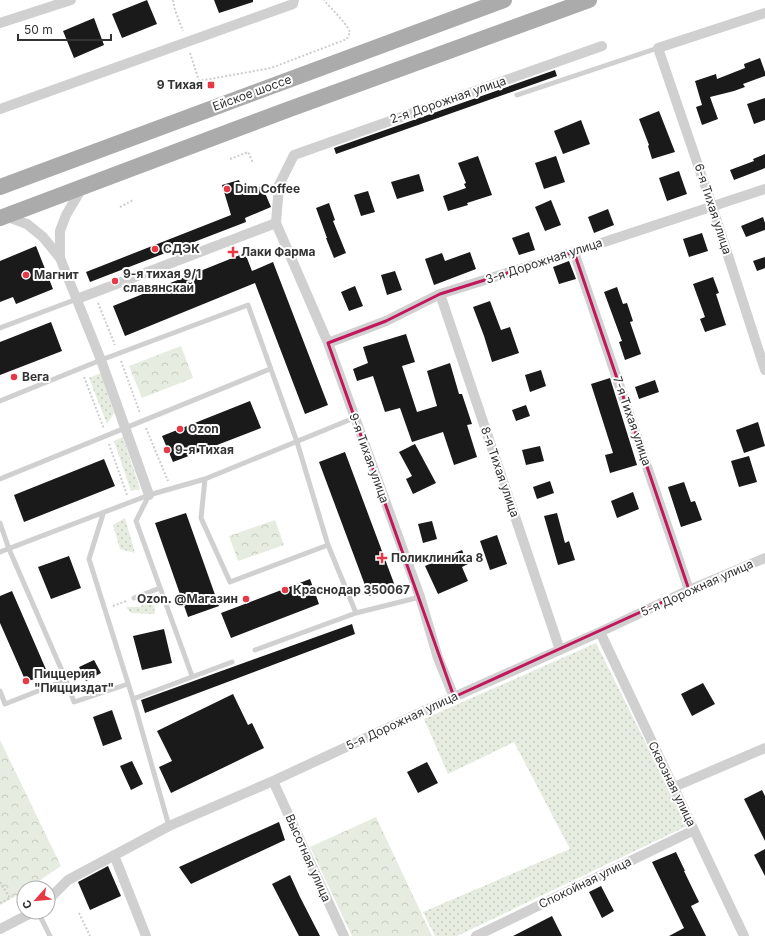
<svg xmlns="http://www.w3.org/2000/svg" width="765" height="936" font-family="Inter,sans-serif">
<style>
.grass{fill:url(#grass-dots)}
.forest{fill:url(#forest-crowns)}
.building{fill:#1a1a1a}
.lines{fill:none;stroke-linecap:round;stroke-linejoin:round}
.path{stroke:#cdcdcd;stroke-width:2;stroke-dasharray:2 2;stroke-linecap:butt}
.lane{stroke:#d0d0d0;stroke-width:5}
.street{stroke:#d0d0d0;stroke-width:10}
.primary{stroke:#ababab;stroke-width:16}
.marked{fill:none;stroke:#c2185b;stroke-width:3;stroke-linejoin:round}
.poi-dot{fill:#e63946;stroke:#fff;stroke-width:1.5}
.labels{text-anchor:middle;stroke-width:4;stroke-linejoin:round;paint-order:stroke}
.poi-label{font-size:12px;font-weight:bold;fill:#333;stroke:#fff;text-anchor:start}
.street-label{font-size:12px;fill:#333;stroke:#fff}
</style>
<defs>
<pattern id="grass-dots" width="8" height="8" patternUnits="userSpaceOnUse"><rect width="8" height="8" fill="#e6ecdf"/><path d="M2 2h.1M6 6h.1" fill="none" stroke="#c6cbc0" stroke-width="1.8" stroke-linecap="round"/></pattern>
<pattern id="forest-crowns" width="20" height="18" patternUnits="userSpaceOnUse"><rect width="20" height="18" fill="#e6ecdf"/><path d="M2 6a3 3 0 1 1 6 0M12 15a3 3 0 1 1 6 0" fill="none" stroke="#c6cbc0"/></pattern>
</defs>
<rect width="100%" height="100%" fill="#fff"/>
<path class="grass" d="M101,373L114,413L107,424L89,378Z
M123,437L140,489L131,491L114,441Z
M125,518L135,553L120,549L113,525Z
M143,603H154L155,614L131,613L126,607H141Z
M596,643L687,826L457,936H435L423,912L570,849L514,742L448,774L424,719Z"/>
<path class="forest" d="M181,346L193,378L142,398L129,366Z
M275,520L284,545L238,561L229,536Z
M0,740L61,866L29,888H24V892L0,905Z
M376,817L432,936H352L310,847Z"/>
<path class="building" d="M147,0L157,24L122,38L112,14Z
M214,0H253V2L219,13Z
M94,18L104,45L74,58L63,31Z
M760,58L765,72V76L743,84L745,87L734,91L710,97L718,119L702,125L696,107L702,105L695,81L716,74L717,79L745,68L744,64Z
M555,70L557,76L336,154L334,148Z
M765,98V120L754,124L747,104Z
M659,111L675,152L652,159L648,146L649,145L639,119Z
M581,120L590,144L563,154L554,131Z
M765,154V168L734,180L730,170L754,161L753,159Z
M478,156L492,195L467,203L468,205L448,211L443,196L466,188L464,184L466,183L458,163Z
M556,156L565,182L544,189L535,163Z
M679,171L687,194L667,201L659,178Z
M419,174L424,191L397,199L391,182Z
M239,180L244,194L262,186L271,207L245,218L246,222L90,282L86,272L231,215L222,185Z
M368,191L375,212L361,216L354,195Z
M551,200L561,225L545,231L535,207Z
M329,203L335,220L333,221L346,253L334,258L326,238H327L316,208Z
M608,209L614,225L594,233L588,217Z
M763,217L765,223V230L746,237L741,226Z
M529,232L535,250L519,255L512,238Z
M702,233L708,251L689,257L683,239Z
M36,246L53,289L16,304L13,297L0,302V261Z
M470,252L476,269L434,285L425,259L442,253L445,261Z
M245,253L252,271L273,262L328,405L305,414L255,283L125,336L113,306Z
M765,257V268L757,271L753,261Z
M569,261L576,279L559,284L553,267Z
M395,271L402,290L387,295L381,275Z
M713,277L719,293L716,294L726,325L705,332L700,319L705,317L693,284Z
M355,286L363,306L349,311L341,292Z
M617,287L623,304L627,303L633,321L630,322L641,354L625,360L619,342L622,341L604,292Z
M490,301L501,330L510,327L519,353L492,362L484,336L473,307Z
M51,322L62,351L0,375V342Z
M406,334L415,362L402,366L417,412L437,406L427,371L450,363L459,394H462L472,424L467,425L477,457L454,465L443,432L412,442L400,408L385,412L373,376L357,381L353,369L368,363L363,347Z
M541,370L546,386L530,392L525,375Z
M610,378L637,465L610,473L605,455L613,453L591,384Z
M655,380L659,392L639,399L635,387Z
M250,401L261,428L173,462L162,436Z
M526,405L530,416L516,421L512,410Z
M758,422L765,446L744,453L736,430Z
M415,444L436,483L413,494L406,479L412,476L399,452Z
M540,446L544,461L526,465L522,450Z
M345,452L395,586L369,596L319,462Z
M749,456L757,482L739,487L731,461Z
M104,459L115,486L24,522L14,495Z
M550,481L554,493L537,499L533,487Z
M684,482L691,502L695,501L702,520L681,527L668,487Z
M633,492L639,509L617,518L611,501Z
M186,513L219,606L188,617L155,523Z
M557,513L565,543L569,541L575,560L558,565L544,516Z
M432,521L437,539L423,543L418,524Z
M497,535L507,564L490,570L480,541Z
M462,550L468,564L462,567L468,581L438,594L425,566Z
M69,556L81,588L51,599L38,567Z
M310,579L319,604L231,638L221,613Z
M12,591L48,674L26,682L0,623V596Z
M352,624L355,634L145,713L141,700Z
M164,629L172,663L142,670L133,636Z
M94,660L101,673L86,681L79,667Z
M703,683L715,704L692,716L681,694Z
M233,694L248,725L252,723L264,748L171,793L159,767L172,761L157,731Z
M112,710L122,739L103,746L93,717Z
M132,761L143,784L131,790L120,766Z
M427,762L438,783L418,793L407,772Z
M762,790L765,796V841L744,799Z
M279,822L285,840L191,884L179,867Z
M765,849V876L754,855Z
M676,852L685,871H684L699,902L691,906L706,936H669L684,928L652,862Z
M108,866L121,896L90,910L78,882Z
M290,875L300,897L320,936H299L272,884Z
M601,886L614,911L602,918L589,892Z
M552,916L562,936H513Z"/>
<g class="lines">
<path class="path" d="M173,0L175,10L183,31
M190,53L199,81L271,68L347,39L350,32C345,21 332,10 324,0
M230,159L248,152L253,163
M120,207L133,200
M98,303L115,345
M121,361L140,413
M84,377L104,429
M146,428L168,481
M109,444L127,495
M113,606L126,601
M0,882L10,898L0,903
M79,913L90,936"/>
<path class="lane" d="M517,95L658,48
M0,328L77,299
M0,401L101,360L248,305L297,442L328,545L356,613
M0,479L270,369
M205,479L201,518L230,582L328,545
M149,495L136,521L192,676
M103,514L89,559L133,699L169,826
M0,523L9,549L66,680
M0,552L149,495L205,479L354,418
M134,598L160,588
M255,650L356,613L420,597
M0,691L5,704L66,680L74,702L128,684
M133,699L232,662
M38,912L50,936"/>
<path class="street" d="M765,13L658,48L712,206L765,370
M0,23L71,0
M0,109L293,4L294,0
M5,216L27,224L43,237L60,258L101,360L149,495
M574,252L689,590
M60,258V231L66,215L82,188
M440,294L560,650
M77,299L276,223
M328,343L386,321L440,294L574,252L765,189
M600,632L744,936
M454,697L438,658L420,597L328,343L276,223L279,185L294,155L602,46
M273,781L344,936
M674,787L765,748
M114,855L146,936
M48,900L68,880L169,826L273,781L454,697L600,632L689,590L765,558
M0,929L33,912
M476,936L694,830"/>
<path class="primary" d="M0,187L504,0
M0,218L287,110L589,0"/>
</g>
<path class="marked" d="M574,252L689,590L454,697L328,343L386,321L440,294Z"/>
<g class="poi-dot">
<rect x="207" y="81" width="8" height="8" rx="2"/>
<circle cx="227" cy="189" r="4"/>
<circle cx="155" cy="249" r="4"/>
<path d="M231 246h4v4h4v4h-4v4h-4v-4h-4v-4h4z"/>
<circle cx="26" cy="275" r="4"/>
<circle cx="115" cy="281" r="4"/>
<circle cx="14" cy="377" r="4"/>
<circle cx="180" cy="429" r="4"/>
<circle cx="167" cy="450" r="4"/>
<path d="M380 552h4v4h4v4h-4v4h-4v-4h-4v-4h4z"/>
<circle cx="285" cy="590" r="4"/>
<circle cx="246" cy="599" r="4"/>
<circle cx="26" cy="681" r="4"/>
</g>
<g class="labels">
<g class="poi-label">
<text x="203" y="89" text-anchor="end">9 Тихая</text>
<text x="235" y="193">Dim Coffee</text>
<text x="163" y="253">СДЭК</text>
<text x="241" y="256">Лаки Фарма</text>
<text x="123" y="278">9-я тихая 9/1<tspan x="123" dy="14">славянскай</tspan></text>
<text x="34" y="279">Магнит</text>
<text x="22" y="381">Вега</text>
<text x="188" y="433">Ozon</text>
<text x="175" y="454">9-я Тихая</text>
<text x="391" y="562">Поликлиника 8</text>
<text x="293" y="594">Краснодар 350067</text>
<text x="238" y="603" text-anchor="end">Ozon. @Магазин</text>
<text x="34" y="678">Пиццерия<tspan x="34" dy="14">"Пицциздат"</tspan></text>
</g>
<g class="street-label">
<text transform="translate(252 93) rotate(-20)" y="4">Ейское шоссе</text>
<text transform="translate(448 100) rotate(-19)" y="4">2-я Дорожная улица</text>
<text transform="translate(713 209) rotate(72)" y="4">6-я Тихая улица</text>
<text transform="translate(544 261) rotate(-18)" y="4">3-я Дорожная улица</text>
<text transform="translate(632 421) rotate(71)" y="4">7-я Тихая улица</text>
<text transform="translate(369 458) rotate(70)" y="4">9-я Тихая улица</text>
<text transform="translate(500 472) rotate(71)" y="4">8-я Тихая улица</text>
<text transform="translate(697 588) rotate(-24)" y="4">5-я Дорожная улица</text>
<text transform="translate(402 721) rotate(-25)" y="4">5-я Дорожная улица</text>
<text transform="translate(672 784) rotate(64)" y="4">Сквозная улица</text>
<text transform="translate(308 858) rotate(66)" y="4">Высотная улица</text>
<text transform="translate(585 883) rotate(-26)" y="4">Спокойная улица</text>
</g>
</g>
<g transform="translate(36 900) rotate(243)"><circle r="19" fill="#ffffff" stroke="#adadad"/>
<path d="M0-3L7 15L0 10L-7 15Z" fill="#e63946"/>
<text y="-6" font-size="11" font-weight="bold" text-anchor="middle" fill="#333333">С</text>
</g>
<path d="M18 34v6h93v-6" fill="none" stroke="#333333" stroke-width="2"/>
<text x="24" y="34" font-size="12" fill="#333333" stroke="#ffffff" stroke-width="3" paint-order="stroke">50 m</text>
</svg>
